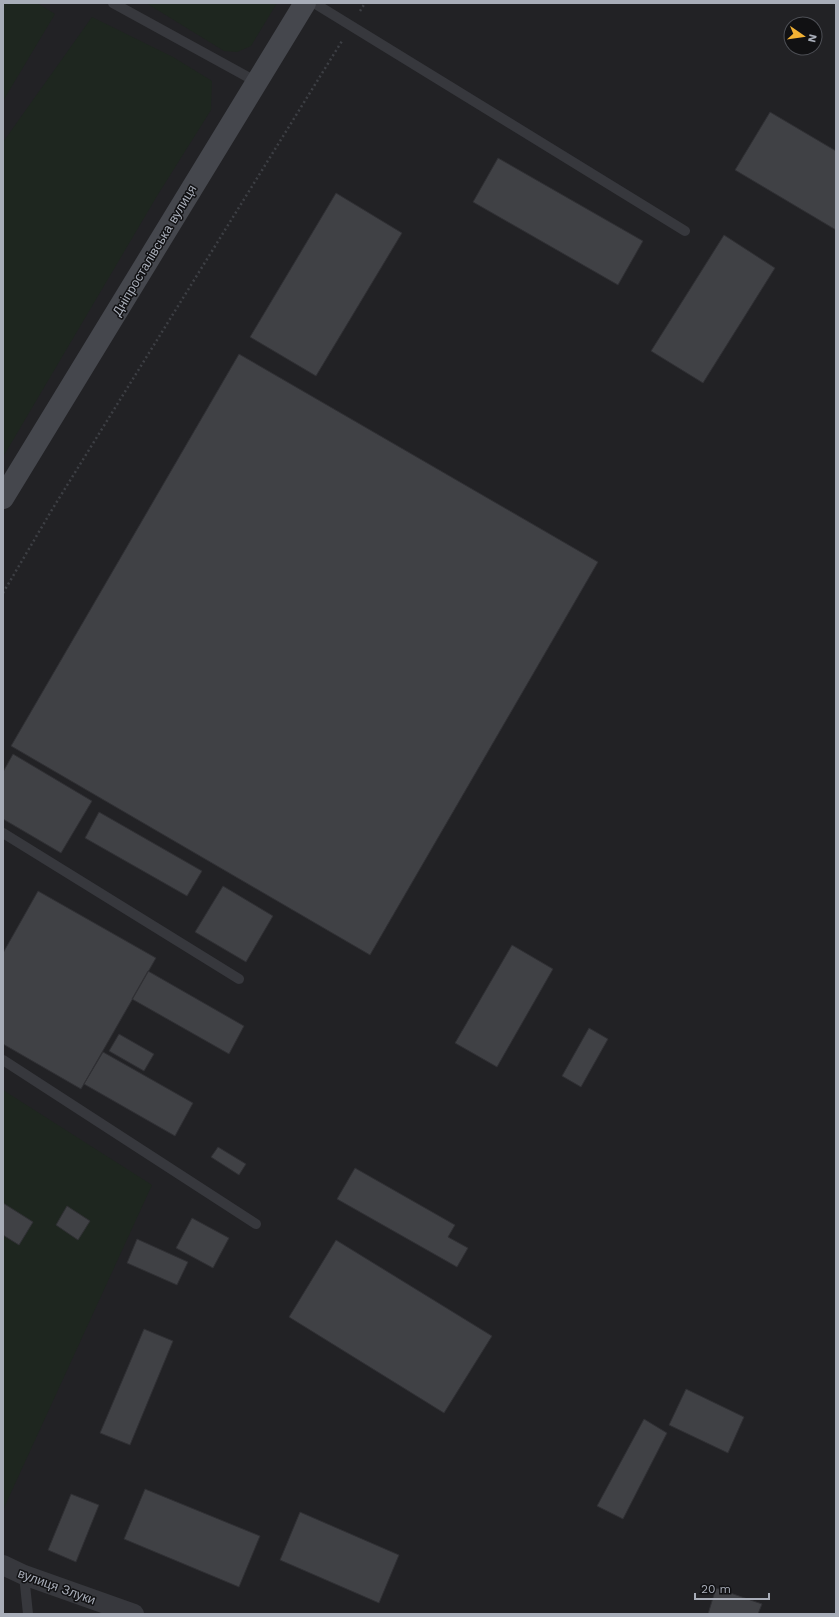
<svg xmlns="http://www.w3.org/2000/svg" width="839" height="1617" font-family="'Work Sans',sans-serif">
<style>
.built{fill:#222225;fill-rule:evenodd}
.green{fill:#1e261f}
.building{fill:#404145;stroke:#303034}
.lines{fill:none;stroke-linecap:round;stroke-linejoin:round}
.path{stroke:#3d3f44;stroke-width:2.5;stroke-dasharray:2 3;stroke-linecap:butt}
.lane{stroke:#37383d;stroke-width:10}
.street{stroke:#37383d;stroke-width:20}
.secondary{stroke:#45474d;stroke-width:22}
.labels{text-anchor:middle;stroke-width:3;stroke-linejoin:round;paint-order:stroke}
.street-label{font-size:13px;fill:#a8adb8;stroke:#111113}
</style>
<rect width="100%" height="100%" fill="#161618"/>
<path class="built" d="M3,3H836V1614H3ZM791,24H815V48H791Z"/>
<path class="green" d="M3,3H37L55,14L3,101Z
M146,3H277L251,46L237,52L224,51Z
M92,17L173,57L212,81L211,110L157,196L3,457V142Z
M3,1090L152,1185L3,1510Z"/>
<path class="building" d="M770,112L836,151V230L735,170Z
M498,158L643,241L618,285L473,202Z
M336,193L402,233L316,376L250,337Z
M724,235L775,268L703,383L651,351Z
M239,354L598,562L370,955L11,746Z
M13,754L92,801L61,853L3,819V772Z
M99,812L202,871L187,896L85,838Z
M223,886L273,916L246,962L195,932Z
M38,891L156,958L81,1089L3,1044V953Z
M512,945L553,969L497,1067L455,1043Z
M148,971L244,1026L229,1054L132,999Z
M589,1028L608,1039L581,1087L562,1076Z
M119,1034L154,1054L144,1071L109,1051Z
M103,1052L193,1103L175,1136L84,1084Z
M218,1147L246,1164L239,1175L211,1157Z
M355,1168L455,1225L448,1237L468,1248L457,1267L337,1199Z
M3,1203L33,1222L19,1245L3,1235Z
M67,1206L90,1221L78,1240L56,1225Z
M192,1218L229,1238L213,1268L176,1248Z
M137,1239L188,1262L177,1285L127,1263Z
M336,1240L492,1336L444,1413L289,1317Z
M144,1329L173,1341L130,1445L100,1433Z
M686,1389L744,1417L728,1453L669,1425Z
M644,1419L667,1433L623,1519L597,1506Z
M145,1489L260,1536L239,1587L124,1539Z
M71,1494L99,1505L76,1562L48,1550Z
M300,1512L399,1555L379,1603L280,1560Z
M716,1588L762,1604L758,1614H708Z"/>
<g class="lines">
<path class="path" d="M360,11L365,3
M3,593L53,508L342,41"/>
<path class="lane" d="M113,3L257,82
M314,3L685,231
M3,833L239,979
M3,1060L256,1224
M24,1575L28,1614"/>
<path class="street" d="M3,1565L24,1575L134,1614"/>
<path class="secondary" d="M3,498L305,3"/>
</g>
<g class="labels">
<g class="street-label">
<text transform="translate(154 250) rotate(-59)" y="5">Дніпросталівська вулиця</text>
<text transform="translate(57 1586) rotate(20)" y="5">вулиця Злуки</text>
</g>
</g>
<rect width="839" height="1617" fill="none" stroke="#a8adb8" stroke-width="8"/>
<g transform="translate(803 36) rotate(103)"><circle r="19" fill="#111113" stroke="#4d4f55"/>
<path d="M0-3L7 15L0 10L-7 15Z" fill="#f2b134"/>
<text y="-6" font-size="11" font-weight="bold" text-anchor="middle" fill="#a8adb8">N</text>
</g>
<path d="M695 1593v6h74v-6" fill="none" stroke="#a8adb8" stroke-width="2"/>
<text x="701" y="1593" font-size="12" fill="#a8adb8" stroke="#111113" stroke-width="3" paint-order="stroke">20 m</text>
</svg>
